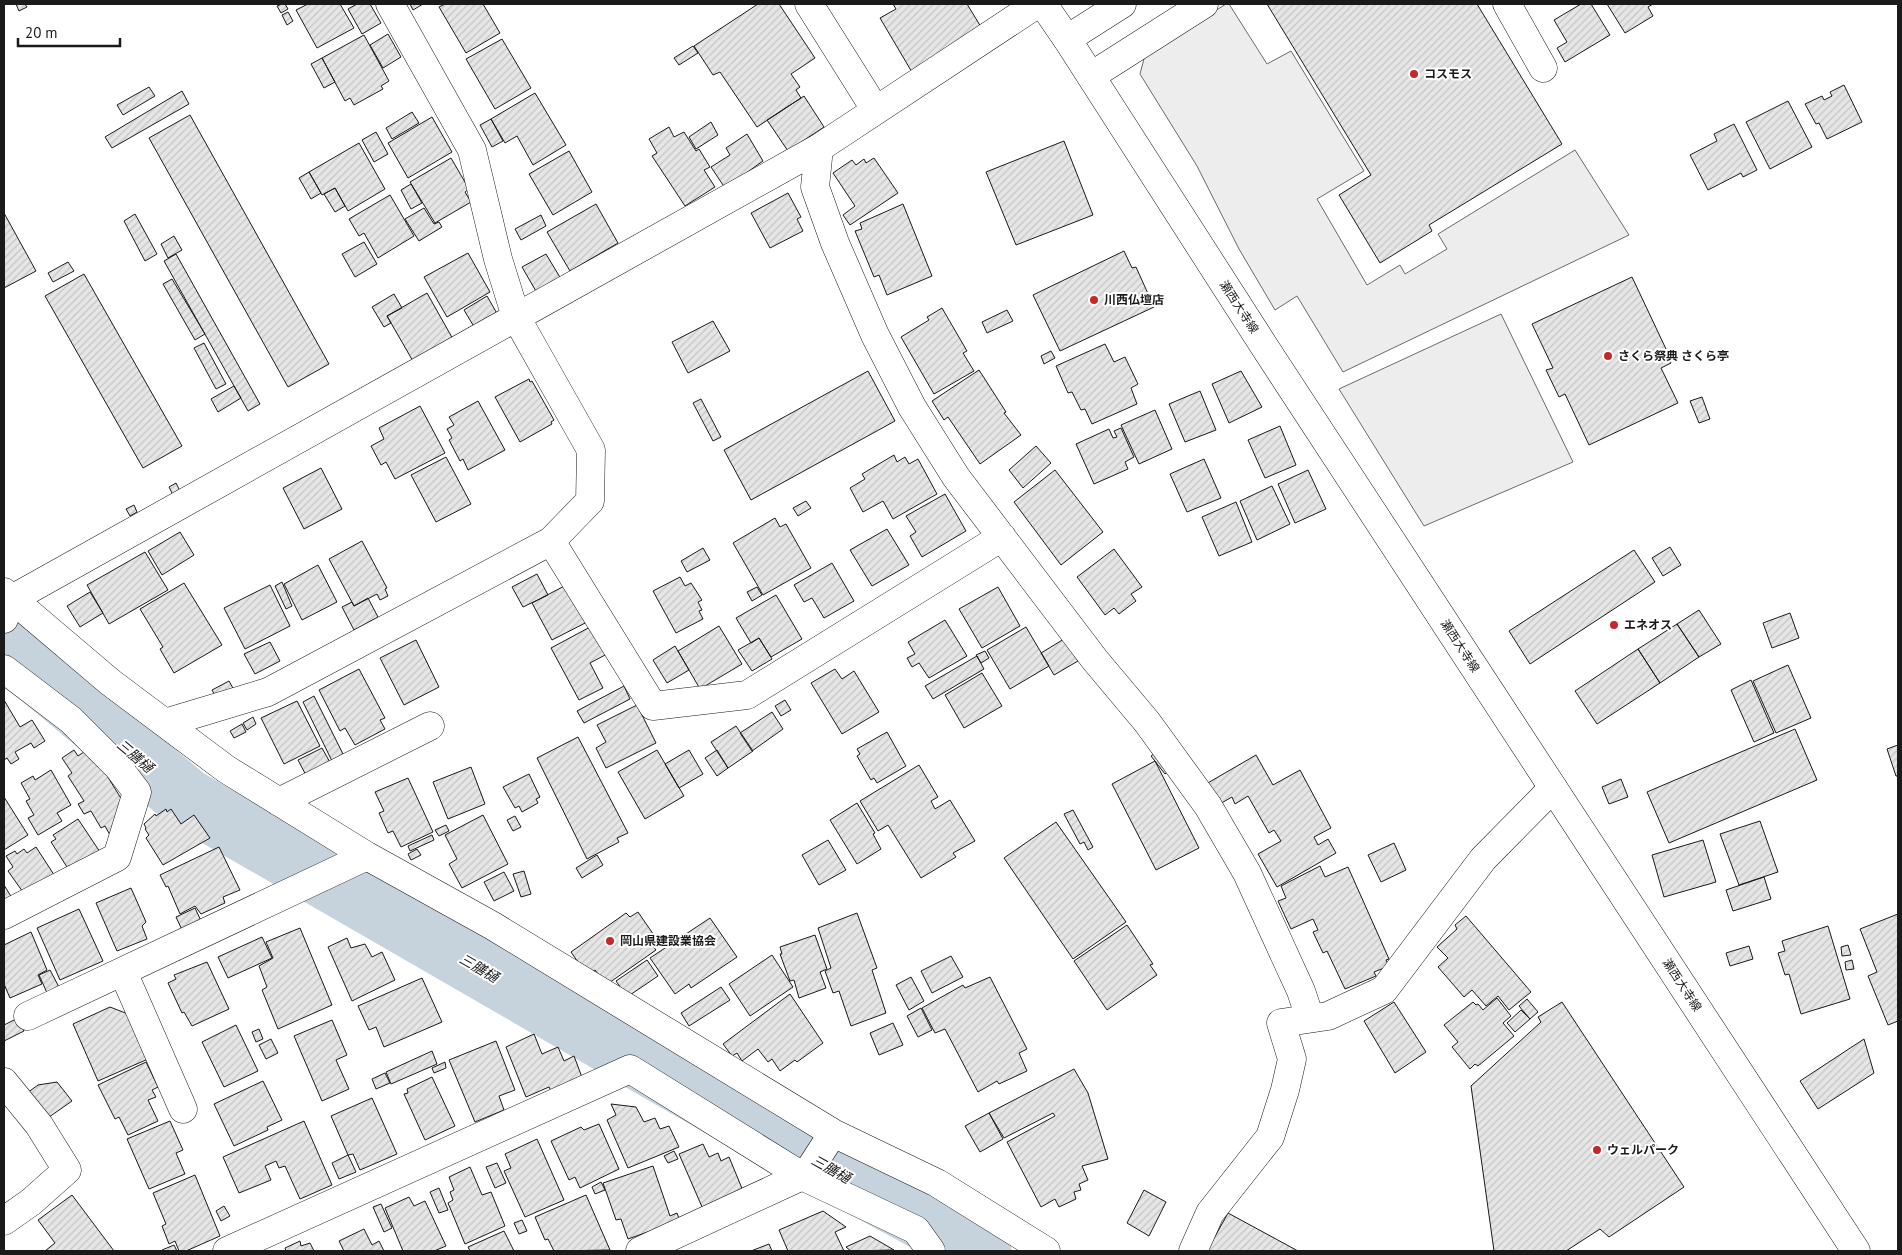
<svg xmlns="http://www.w3.org/2000/svg" width="1902" height="1255" font-family="'PT Sans','Noto Sans JP',sans-serif">
<style>
.parking{fill:#ededed;stroke:#6a6a6a}
.lines{fill:none;stroke-linecap:round;stroke-linejoin:round}
.river{stroke:#c6d2dc;stroke-width:61}
.building{fill:url(#building-hatch);stroke:#1a1a1a}
.street-casing{stroke:#1a1a1a;stroke-width:29}
.secondary-casing{stroke:#1a1a1a;stroke-width:29}
.primary-casing{stroke:#1a1a1a;stroke-width:29}
.street{stroke:#fff;stroke-width:28}
.secondary{stroke:#fff;stroke-width:28}
.primary{stroke:#fff;stroke-width:28}
.poi-dot{fill:#c62828;stroke:#fff;stroke-width:2}
.labels{text-anchor:middle;stroke-width:4;stroke-linejoin:round;paint-order:stroke}
.poi-label{font-size:12px;font-weight:bold;fill:#1a1a1a;stroke:#fff;text-anchor:start}
.street-label{font-size:12px;fill:#1a1a1a;stroke:#fff}
.water-label{font-size:14px;font-style:italic;fill:#1a1a1a;stroke:#fff}
</style>
<defs>
<pattern id="building-hatch" width="6" height="6" patternUnits="userSpaceOnUse" patternTransform="scale(1.25)"><rect width="6" height="6" fill="#e6e6e6"/><path d="M-1 1l2-2M0 6l6-6M5 7l2-2" fill="none" stroke="#c5c5c5"/></pattern>
</defs>
<rect width="100%" height="100%" fill="#fff"/>
<path class="parking" d="M1226,4H1229L1267,64L1291,51L1364,171L1317,199L1367,285L1400,265L1405,274L1447,249L1438,234L1575,150L1629,235L1343,372L1297,296L1275,310L1239,249L1197,166L1140,74L1145,55Z
M1501,314L1573,462L1424,526L1339,389Z"/>
<g class="lines">
<path class="river" d="M4,646L187,799L792,1148L981,1251"/>
</g>
<path class="building" d="M16,4H25L27,7L19,11Z
M282,4H285L288,9L281,13L277,6Z
M308,4H340L354,28L317,48L296,10Z
M357,4H370L381,23L362,34L348,9Z
M410,4H423L413,10Z
M445,4H483L500,33L466,53L439,7Z
M758,4H779L815,58L791,74L800,87L796,90L801,98L757,127L720,72L713,75L694,46Z
M893,4H967L981,27L916,79L880,18L896,9Z
M1267,4H1477L1562,144L1429,225L1432,231L1380,263L1339,195L1371,175Z
M1581,4H1591L1610,35L1565,62L1557,48L1567,42L1554,20Z
M1607,4H1653L1648,7L1653,16L1625,33Z
M288,12L293,21L287,25L282,15Z
M388,34L401,57L383,68L370,45Z
M364,35L389,81L381,86L383,89L354,105L350,98L345,101L322,58Z
M502,39L531,88L495,109L466,59Z
M693,46L698,53L679,65L674,58Z
M322,58L335,82L324,88L311,64Z
M1844,85L1862,122L1827,139L1819,123L1816,124L1805,104L1822,96L1824,100L1832,96L1830,92Z
M149,87L155,96L123,115L117,105Z
M182,91L189,104L112,148L105,137Z
M535,93L566,145L533,165L517,136L505,143L491,119Z
M804,96L824,127L788,151L767,120Z
M1788,101L1812,147L1770,169L1746,122Z
M412,112L419,123L392,139L386,128Z
M190,115L329,364L288,387L149,138Z
M432,117L452,152L408,178L388,143Z
M491,119L503,141L492,147L480,125Z
M711,122L718,135L696,149L689,137Z
M1734,124L1757,170L1743,177L1741,173L1708,190L1690,155L1717,141L1714,134Z
M669,127L674,137L684,132L696,151L699,149L710,167L704,170L715,187L685,206L652,156L657,153L649,139Z
M376,132L388,154L374,162L362,140Z
M747,134L763,161L725,188L711,167L730,155L726,148Z
M1064,141L1093,215L1016,245L986,172Z
M359,143L385,189L348,211L335,188L322,195L309,172Z
M569,151L592,192L553,215L529,174Z
M451,158L469,189L465,192L471,202L435,223L410,182Z
M874,158L898,193L850,225L843,215L855,206L833,173L852,160L856,165L864,159L866,163Z
M309,172L321,193L311,199L299,178Z
M411,184L422,203L411,209L401,190Z
M335,188L345,206L335,212L324,194Z
M788,193L801,217L797,219L803,231L770,248L751,213Z
M390,195L414,236L378,258L364,233L359,236L349,219Z
M596,204L618,243L570,271L547,232Z
M903,204L932,276L887,295L879,275L874,277L855,231L862,229L860,223Z
M424,208L434,224L439,222L442,227L419,241L405,219Z
M4,213L36,271L4,288Z
M135,214L157,254L145,261L124,221Z
M541,215L546,226L521,240L515,229Z
M174,236L182,250L168,258L161,244Z
M364,242L377,264L355,277L342,254Z
M1124,251L1132,268L1136,267L1154,307L1060,351L1033,295Z
M468,253L490,292L447,317L424,277Z
M176,254L260,404L248,411L164,261Z
M546,254L561,279L537,293L522,267Z
M68,262L74,271L53,282L48,273Z
M84,274L182,446L143,468L45,296Z
M1632,277L1666,349H1665L1671,363L1661,368L1678,403L1589,445L1565,394L1559,397L1546,370L1553,368L1532,324Z
M172,279L205,334L195,340L163,284Z
M427,293L454,341L414,363L387,316Z
M394,294L402,308L387,316L391,323L384,327L372,307Z
M487,296L499,317L476,330L464,310Z
M942,308L967,351L963,353L974,371L934,394L901,337L929,320L927,317Z
M1007,310L1013,321L987,333L982,322Z
M713,321L730,351L688,373L672,342Z
M204,343L226,384L216,389L194,348Z
M1105,344L1114,362L1125,357L1138,384L1131,388L1137,404L1092,424L1085,409L1081,410L1072,392L1068,393L1056,366Z
M1051,351L1055,358L1044,364L1041,356Z
M979,370L1006,412L1004,413L1021,435L980,464L948,417L944,420L932,401Z
M868,371L895,421L751,500L724,450Z
M1241,371L1262,407L1229,423L1212,384Z
M529,379L530,382L532,381L554,420L551,422L552,424L520,442L495,397Z
M234,386L241,398L218,412L211,399Z
M1200,391L1216,430L1185,442L1169,404Z
M1702,397L1710,419L1699,423L1690,401Z
M701,399L721,437L713,441L693,403Z
M478,401L505,450L468,470L463,459L460,461L449,440L452,438L447,429L454,425L449,417Z
M420,406L445,453L395,479L386,462L381,465L371,446L384,439L379,428Z
M1155,410L1172,449L1139,464L1121,425Z
M1280,426L1296,465L1265,478L1248,440Z
M1121,428L1134,457L1125,462L1128,469L1094,484L1076,444L1109,429L1113,438L1117,437L1114,431Z
M1036,446L1051,463L1023,488L1009,470Z
M894,455L897,462L905,457L909,464L918,459L937,494L893,519L883,501L863,512L850,488L865,479L862,474Z
M446,457L471,504L436,522L411,475Z
M1204,459L1221,498L1187,512L1170,474Z
M321,468L342,509L304,529L283,488Z
M1055,470L1103,532L1061,565L1014,502Z
M1308,470L1326,509L1295,523L1278,484Z
M176,483L181,493L174,497L169,487Z
M1272,486L1290,524L1257,540L1240,501Z
M945,494L966,531L922,557L910,536L916,532L906,516Z
M806,501L811,508L798,516L793,508Z
M1236,502L1252,542L1219,556L1202,517Z
M134,505L137,512L130,516L126,509Z
M775,518L780,527L786,524L811,568L763,595L733,543Z
M887,529L909,565L872,586L850,550Z
M180,532L194,555L162,575L148,551Z
M362,541L387,588L385,589L388,596L380,600L377,594L354,606L329,559Z
M1670,547L1681,565L1663,576L1652,558Z
M703,548L710,560L687,572L681,561Z
M1114,549L1142,587L1131,594L1136,601L1119,614L1114,608L1105,615L1077,577Z
M1634,550L1655,582L1530,664L1509,631Z
M145,552L168,590L109,624L87,585Z
M832,563L854,601L824,618L812,598L804,602L794,585Z
M318,565L337,602L302,620L284,584Z
M537,574L548,595L523,607L512,587Z
M680,577L685,586L691,583L702,600L698,602L702,610L699,611L703,619L676,633L653,591Z
M282,582L292,606L286,609L275,586Z
M572,582L591,620L552,640L532,603Z
M184,583L222,645L174,673L160,649L163,647L140,609Z
M270,585L290,626L245,649L224,608Z
M757,587L762,595L752,601L747,592Z
M998,587L1020,626L982,648L959,609Z
M90,592L103,613L80,627L67,606Z
M776,595L802,639L771,657L759,638L751,643L736,618Z
M368,598L378,617L354,630L342,607L352,602L354,606Z
M1699,610L1721,644L1699,657L1677,624Z
M1790,613L1799,638L1772,648L1763,623Z
M945,620L967,656L929,678L919,663L912,667L907,658L915,654L908,642Z
M1677,624L1699,657L1660,683L1638,649Z
M592,626L607,654L590,663L603,688L579,700L551,648Z
M719,626L742,664L700,689L678,651Z
M1026,627L1049,666L1010,689L987,650Z
M759,638L772,659L752,671L738,650Z
M1064,639L1078,661L1054,675L1041,653Z
M416,640L439,687L404,705L380,658Z
M270,642L280,661L255,674L244,654Z
M675,646L689,670L667,683L653,660Z
M1638,649L1660,683L1597,724L1575,691Z
M985,651L989,658L981,663L976,655Z
M977,656L984,669L933,699L925,686Z
M1788,665L1811,718L1776,733L1753,681Z
M359,669L385,718L380,720L385,729L355,745L345,728L340,731L319,690Z
M835,669L842,679L854,671L879,712L842,734L811,683Z
M982,673L1002,706L964,728L945,695Z
M1751,680L1774,733L1754,742L1731,690Z
M229,681L234,690L217,699L212,690Z
M624,686L630,699L584,723L577,711Z
M314,696L345,758L333,763L303,702Z
M4,700L20,727L32,720L45,741L34,748L31,743L15,752L19,759L11,764L7,758L4,760Z
M785,700L791,710L781,716L775,706Z
M297,701L320,746L284,764L261,718Z
M637,705L656,743L606,768L596,748L606,742L597,725Z
M772,712L783,729L752,751L740,733Z
M253,717L256,724L247,730L243,723Z
M242,724L246,732L234,738L230,731Z
M736,726L753,751L728,768L711,742Z
M1795,729L1817,780L1669,843L1647,792Z
M887,732L906,766L877,783L874,778L871,780L857,756L860,754L857,749Z
M578,737L628,833L617,838L619,842L587,859L537,758Z
M1898,745V776H1896L1887,749Z
M90,748L130,813L110,835L105,826L101,828L91,811L84,814L78,804L84,801L68,776L72,773L62,758L74,750L78,756Z
M322,748L332,766L308,779L298,760Z
M1161,749L1174,766L1165,774L1151,756Z
M657,750L684,796L645,819L618,772Z
M689,750L703,774L679,788L665,764Z
M717,750L728,768L717,776L705,758Z
M1256,755L1273,785L1300,770L1331,828L1314,837L1318,845L1328,839L1336,853L1277,887L1258,854L1281,841L1274,830L1269,833L1248,796L1235,804L1232,797L1218,805L1206,784Z
M1155,761L1199,848L1156,870L1112,784Z
M919,765L938,797L931,801L935,809L950,800L975,841L953,853L956,857L921,878L888,825L878,831L860,801Z
M471,767L485,804L448,819L433,782Z
M51,770L71,805L57,813L62,821L38,835L28,818L34,815L26,801L30,799L21,783L33,776L35,780Z
M529,774L540,797L536,799L538,803L522,812L519,806L515,808L503,787Z
M408,778L433,832L401,847L393,831L388,833L379,813L384,811L375,792Z
M1621,779L1628,797L1609,804L1602,787Z
M4,797L28,835L4,850Z
M857,803L875,833L873,834L881,849L857,864L830,820Z
M166,809L167,812L171,809L181,824L194,815L210,838L163,865L146,838L149,835L145,829L146,828L144,824L155,814L156,816Z
M1073,810L1093,847L1088,850L1084,842L1080,844L1064,814Z
M483,815L508,864L462,888L449,864L457,859L445,835Z
M515,816L521,827L513,831L507,820Z
M78,819L102,855L75,873L70,865L67,867L51,842L56,839L53,835Z
M1760,821L1778,872L1739,885L1720,834Z
M1056,822L1126,922L1073,959L1004,858Z
M446,825L449,831L439,836L435,830Z
M432,835L434,840L410,851L408,846Z
M828,840L846,870L819,885L802,855Z
M1703,840L1716,882L1664,897L1652,855Z
M1394,843L1406,870L1381,882L1368,855Z
M36,847L60,884L25,895L8,871L13,867L6,856L15,851L17,854L24,849L27,853Z
M219,847L240,890L223,897L225,903L201,914L195,906L180,914L168,886L166,887L160,875Z
M417,849L421,855L411,860L408,854Z
M597,855L603,865L582,878L576,868Z
M1320,866L1325,877L1348,867L1389,959L1386,960L1389,966L1374,972L1376,976L1345,989L1327,951L1323,953L1313,932L1318,930L1313,919L1291,929L1278,901L1286,898L1281,886Z
M524,871L531,894L521,897L513,874Z
M504,872L514,891L494,901L484,882Z
M1764,877L1771,899L1733,911L1726,890Z
M4,885L12,898L4,904Z
M131,888L146,922L142,926L147,939L117,951L96,903Z
M195,908L202,923L183,932L176,917Z
M79,909L103,961L60,980L37,928Z
M638,912L658,941L652,945L656,950L606,985L595,970L587,975L571,952L626,913L630,917Z
M857,913L877,968L872,970L886,1013L851,1026L839,991L833,993L825,971L831,968L818,928Z
M1898,914V1021L1888,1025L1868,976L1877,972L1860,929Z
M1466,916L1531,992L1509,1010L1498,996L1486,1006L1472,990L1464,997L1438,967L1448,958L1437,947L1457,929L1455,925Z
M710,918L737,957L691,988L689,984L675,994L650,958Z
M1127,925L1153,964L1150,965L1157,975L1107,1010L1074,961Z
M1828,926L1850,999L1801,1014L1789,974L1785,975L1778,953L1785,951L1782,941Z
M300,928L332,1005L278,1029L262,990L267,987L259,966L273,958L266,942Z
M31,932L47,970L38,975L42,984L10,998L4,984V945Z
M815,935L827,969L820,972L826,988L799,998L794,980L790,981L780,954H782L780,947Z
M262,937L272,958L228,978L218,957Z
M347,938L351,948L365,944L372,957L382,952L395,980L352,1001L328,947Z
M1848,945L1851,955L1842,956L1841,947Z
M1749,946L1753,959L1730,966L1726,953Z
M772,955L793,987L750,1016L729,984Z
M951,956L963,977L932,993L921,971Z
M647,960L658,976L627,997L616,981Z
M1852,960L1854,969L1846,970L1845,962Z
M207,962L229,1009L192,1026L184,1012L182,1013L168,983L176,979L174,975Z
M50,970L60,989L48,995L39,975Z
M911,977L924,1001L909,1010L896,985Z
M990,977L1027,1049L1019,1053L1027,1071L999,1084L997,1081L978,1092L945,1029L935,1033L922,1008L963,985L965,988Z
M422,978L442,1022L384,1047L376,1027L369,1030L358,1006Z
M721,987L730,1000L689,1026L681,1013Z
M790,994L823,1043L797,1062L795,1060L780,1071L772,1059L768,1062L758,1049L742,1061L737,1053L732,1056L723,1044Z
M1497,998L1511,1016L1503,1023L1514,1036L1478,1066L1475,1064L1470,1069L1452,1047L1458,1042L1444,1025L1473,1002L1476,1005L1478,1004L1483,1010Z
M1527,999L1538,1012L1530,1019L1519,1006Z
M1394,1002L1426,1052L1395,1073L1364,1021Z
M1562,1002L1684,1187L1609,1237L1600,1229L1566,1251H1494L1471,1086L1541,1022L1538,1017Z
M110,1007L128,1014L148,1059L98,1081L73,1024Z
M921,1008L932,1030L918,1037L907,1016Z
M1521,1010L1530,1019L1515,1032L1507,1023Z
M18,1018L24,1031L4,1041V1025Z
M332,1020L347,1055L336,1060L349,1089L322,1101L294,1036Z
M893,1023L903,1045L879,1055L870,1033Z
M236,1025L258,1071L224,1087L202,1042Z
M259,1029L263,1039L256,1042L252,1032Z
M534,1034L542,1054L558,1047L564,1061L574,1056L583,1080L552,1093L549,1087L526,1097L506,1047Z
M271,1039L278,1053L266,1059L259,1045Z
M1864,1039L1874,1073L1818,1109L1800,1081Z
M496,1041L515,1090L499,1096L504,1110L475,1122L449,1060Z
M432,1051L437,1064L391,1084L386,1072Z
M146,1062L158,1087L152,1090L156,1097L148,1100L158,1121L128,1135L119,1117L115,1119L98,1085Z
M445,1062L446,1068L434,1073L432,1068Z
M1074,1069L1088,1093L1108,1159L1082,1166L1088,1180L1079,1184L1081,1190L1074,1192L1076,1199L1059,1207L1055,1199L1041,1207L1007,1142L1055,1116L1053,1113L1004,1138L989,1113Z
M385,1073L390,1083L376,1089L372,1079Z
M432,1077L455,1126L425,1140L404,1094L408,1093L407,1089Z
M263,1081L282,1120L267,1127L268,1130L234,1146L214,1104Z
M57,1082L72,1101L42,1122L23,1096L38,1085Z
M372,1098L397,1154L360,1170L353,1154L348,1155L331,1116Z
M611,1104L636,1107L644,1122L655,1118L660,1129L669,1126L679,1147L628,1168L607,1120L616,1115Z
M989,1113L1003,1139L980,1152L965,1126Z
M170,1121L183,1150L176,1153L185,1174L149,1189L127,1139Z
M304,1121L332,1185L300,1199L285,1166L279,1168L276,1161L265,1166L271,1180L239,1193L223,1157Z
M599,1124L619,1169L580,1188L575,1177L569,1180L551,1141L581,1127L584,1130Z
M537,1139L564,1200L525,1217L504,1171L511,1168L505,1154Z
M703,1144L709,1157L718,1153L721,1161L729,1157L746,1198L706,1216L679,1154Z
M674,1151L678,1159L668,1163L664,1156Z
M348,1155L356,1172L339,1179L332,1163Z
M497,1163L506,1183L495,1188L486,1167Z
M653,1166L670,1216L677,1213L682,1226L667,1225L628,1239L621,1219L616,1220L603,1183Z
M470,1167L482,1195L491,1192L505,1226L465,1244L448,1203L453,1200L450,1192L454,1190L449,1177Z
M195,1175L220,1236L186,1251H179L175,1241L169,1244L162,1226L166,1224L153,1193Z
M601,1182L605,1190L595,1194L592,1187Z
M439,1188L448,1210L439,1213L430,1192Z
M1144,1190L1166,1202L1149,1236L1127,1223Z
M72,1195L114,1251H45L55,1243L38,1220Z
M586,1195L610,1250L554,1251L548,1239L545,1240L535,1217Z
M409,1197L414,1206L425,1201L446,1246L434,1251H403L385,1208Z
M381,1204L392,1228L384,1232L373,1207Z
M224,1206L230,1216L221,1221L216,1211Z
M823,1211L846,1227L835,1232L844,1251H788L779,1230Z
M1228,1213L1298,1251H1207Z
M522,1220L527,1231L519,1234L514,1223Z
M364,1229L372,1245L379,1241L384,1251H344L339,1241Z
M504,1231L514,1251H470L468,1247Z
M870,1236L894,1250L851,1251L846,1247Z
M300,1241L301,1246L310,1243L314,1251H286L285,1248Z
M769,1244L772,1251H751Z
M174,1245L177,1251H163L162,1250Z"/>
<g class="lines">
<defs>
<path id="street" d="M809,4L875,109
M1507,4L1543,68
M1091,76L1204,4
M819,148L815,187L835,243L875,335L912,407L956,477L1095,660L1147,722L1208,806L1247,873L1301,991L1310,1018
M551,541L653,706L747,695L1002,537
M4,592L110,682L226,769L367,856L493,926L833,1133L937,1183L1046,1251
M4,619L12,599L819,148L1037,4
M4,669L71,720L118,767L137,792L117,857L4,915
M165,723L268,692L551,541L590,501L591,450L516,317L498,259L472,150L390,4
M279,802L430,726
M123,972L183,1109
M28,1016L367,856
M4,1082L39,1125L67,1170L31,1202L4,1221
M227,1251L630,1069L802,1176L916,1230L931,1251
M640,1251L802,1176L811,1167L833,1133
M1193,1251L1210,1213L1270,1137L1285,1090L1292,1059L1281,1023L1328,1016L1384,990L1483,859L1553,788"/>
<path id="secondary" d="M1067,39L1264,346L1856,1251"/>
<path id="primary" d="M1043,4L1067,39L1122,4"/>
</defs>
<use href="#street" class="street-casing"/>
<use href="#secondary" class="secondary-casing"/>
<use href="#primary" class="primary-casing"/>
<use href="#street" class="street"/>
<use href="#secondary" class="secondary"/>
<use href="#primary" class="primary"/>
</g>
<g class="poi-dot">
<circle cx="1414" cy="74" r="5"/>
<circle cx="1094" cy="300" r="5"/>
<circle cx="1608" cy="356" r="5"/>
<circle cx="1614" cy="625" r="5"/>
<circle cx="610" cy="941" r="5"/>
<circle cx="1597" cy="1150" r="5"/>
</g>
<g class="labels">
<g class="poi-label">
<text x="1424" y="78">コスモス</text>
<text x="1104" y="304">川西仏壇店</text>
<text x="1618" y="360">さくら祭典 さくら亭</text>
<text x="1624" y="629">エネオス</text>
<text x="620" y="945">岡山県建設業協会</text>
<text x="1607" y="1154">ウェルパーク</text>
</g>
<g class="street-label">
<text transform="translate(1239 307) rotate(57)" y="4">瀬西大寺線</text>
<text transform="translate(1460 646) rotate(57)" y="4">瀬西大寺線</text>
<text transform="translate(1682 985) rotate(57)" y="4">瀬西大寺線</text>
</g>
<g class="water-label">
<text transform="translate(135 756) rotate(40)" y="5">三膳樋</text>
<text transform="translate(479 968) rotate(30)" y="5">三膳樋</text>
<text transform="translate(831 1169) rotate(29)" y="5">三膳樋</text>
</g>
</g>
<rect width="1902" height="1255" fill="none" stroke="#1a1a1a" stroke-width="10"/>
<path d="M18 38v8h102v-8" fill="none" stroke="#1a1a1a" stroke-width="2.5"/>
<text x="25" y="38" font-size="15" fill="#1a1a1a" stroke="#ffffff" stroke-width="4" paint-order="stroke">20 m</text>
</svg>
